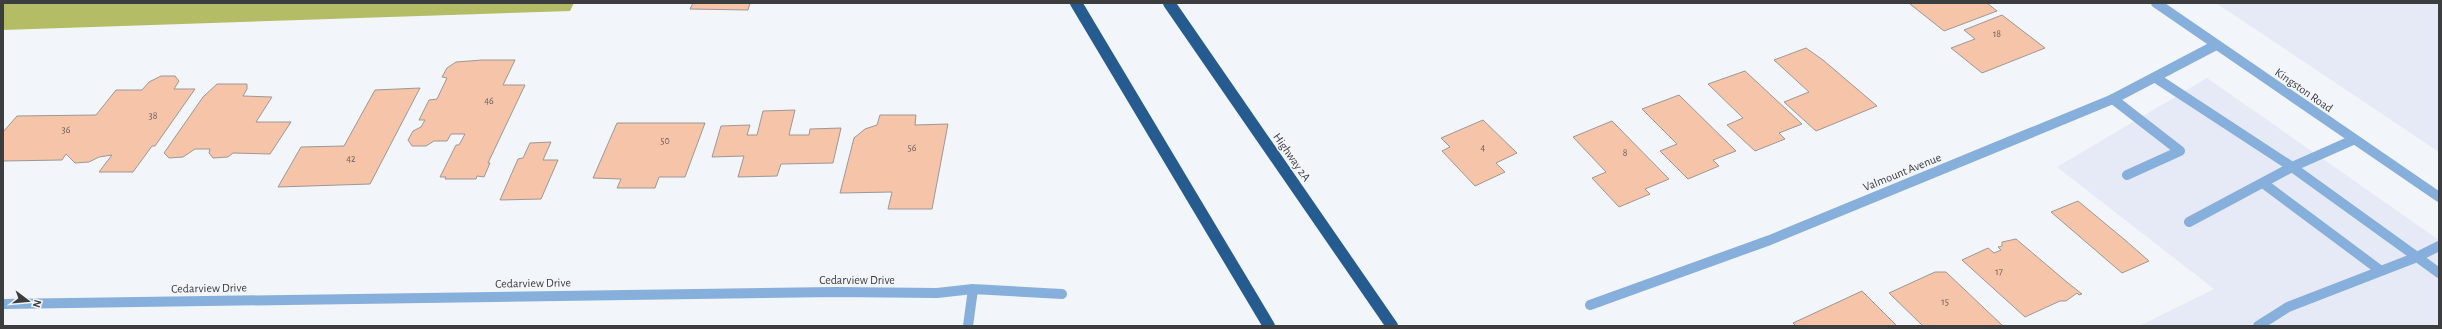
<svg xmlns="http://www.w3.org/2000/svg" width="2442" height="329" font-family="'Alegreya Sans',sans-serif">
<style>
.built{fill:#e5eaf6}
.forest{fill:#b4bc65}
.building{fill:#f5c4a9;stroke:#9d9895}
.lines{fill:none;stroke-linecap:round;stroke-linejoin:round}
.service{stroke:#87afdb;stroke-width:10}
.minor{stroke:#87afdb;stroke-width:10}
.tertiary{stroke:#87afdb;stroke-width:10}
.motorway{stroke:#265b90;stroke-width:12}
.labels{text-anchor:middle;stroke-width:3;stroke-linejoin:round;paint-order:stroke}
.number-label{font-size:10px;fill:#6a5f5a}
.street-label{font-size:12px;fill:#3c3d3f;stroke:#f2f5fa}
</style>
<rect width="100%" height="100%" fill="#f2f5fa"/>
<path class="built" d="M2216,3H2439V152Z
M2207,78L2439,240V326H2139L2214,289L2057,167Z"/>
<path class="forest" d="M3,3H574L570,11L3,30Z"/>
<path class="building" d="M693,3H750L748,10L690,9Z
M1914,3H1987L1997,11L1944,31L1910,4Z
M2002,15L2045,48L1982,73L1951,48L1975,39L1964,30Z
M1806,48L1823,60L1877,106L1816,131L1784,102L1809,92L1774,60Z
M482,60H515L503,85H525L488,163H490L484,177L477,176L476,179H445L446,177H440L456,145H459L465,134H451L447,141H434L426,146H412L408,140L413,131L421,127L425,120H419L429,100L437,99L447,78L442,77L447,68L456,62Z
M1745,71L1802,124L1779,133L1785,139L1755,151L1727,125L1743,118L1708,84Z
M161,76H175L179,81L174,89H195L155,146H152L133,172H99L112,155L99,157L89,162L75,163L66,154L62,160L3,161V132L17,116L96,115L116,90H142L149,82Z
M217,84H247V89L243,96L272,97L256,122H291L270,154L233,153L228,157L213,158L209,153L210,149H195L183,157L169,158L164,153L203,97Z
M420,88L370,184L278,187L301,147L344,146L375,90Z
M1679,95L1736,151L1713,160L1719,166L1688,179L1660,151L1677,144L1642,109Z
M795,110L789,135H809L810,129L841,128L833,163L781,164L777,176L738,177L744,156L712,157L721,126L750,125L747,135H757L763,111Z
M880,115H916L915,125L948,124L932,209H888L892,192L840,193L854,138L865,129L877,125Z
M1483,120L1517,153L1496,163L1505,172L1475,186L1442,151L1450,147L1441,138Z
M1612,121L1669,179L1645,189L1650,194L1619,207L1592,178L1606,172L1573,137Z
M617,123H705L685,177H659L655,188H617L621,179L593,178Z
M551,142L543,160H558L541,199L500,200L518,159L523,158L530,143Z
M2078,201L2125,240L2149,261L2122,273L2051,212Z
M2016,239L2068,283L2082,294L2079,295L2077,293L2066,301H2060L2025,317L1962,260L1988,248L1994,253L2001,250L1998,247L2002,246V242Z
M1935,272H1946L2003,326H1923L1889,293Z
M1862,291L1897,326H1796L1793,323Z"/>
<g class="lines">
<path class="service" d="M2156,78L2292,167L2417,257L2439,246
M2113,99L2180,151L2127,175
M2263,183L2381,271
M2189,222L2292,167L2353,140
M2258,326L2288,307L2417,257L2439,273"/>
<path class="minor" d="M3,304L835,292L937,293L973,289L1062,294
M1590,305L1770,240L2113,99L2216,45
M968,326L973,289"/>
<path class="tertiary" d="M2156,3L2439,197"/>
<path class="motorway" d="M1076,3L1269,326
M1169,3L1392,326"/>
</g>
<g class="labels">
<g class="number-label">
<text x="1997" y="37">18</text>
<text x="489" y="104">46</text>
<text x="153" y="119">38</text>
<text x="66" y="133">36</text>
<text x="665" y="144">50</text>
<text x="912" y="151">56</text>
<text x="1483" y="151">4</text>
<text x="1625" y="156">8</text>
<text x="351" y="162">42</text>
<text x="1999" y="275">17</text>
<text x="1945" y="305">15</text>
</g>
<g class="street-label">
<text transform="translate(2304 90) rotate(35)" y="4">Kingston Road</text>
<text transform="translate(1292 157) rotate(55)" y="4">Highway 2A</text>
<text transform="translate(1902 172) rotate(-22)" y="4">Valmount Avenue</text>
<text x="857" y="284">Cedarview Drive</text>
<text transform="translate(533 283) rotate(-1)" y="4">Cedarview Drive</text>
<text transform="translate(209 288) rotate(-1)" y="4">Cedarview Drive</text>
</g>
</g>
<rect width="2442" height="329" fill="none" stroke="#3c3d3f" stroke-width="8"/>
<g transform="translate(28 301) rotate(106)" stroke="#f2f5fa" stroke-width="3" paint-order="stroke">
<path d="M0-3L7 15L0 10L-7 15Z" fill="#3c3d3f"/>
<text y="-6" font-size="11" font-weight="bold" text-anchor="middle" fill="#3c3d3f">N</text>
</g>
</svg>
